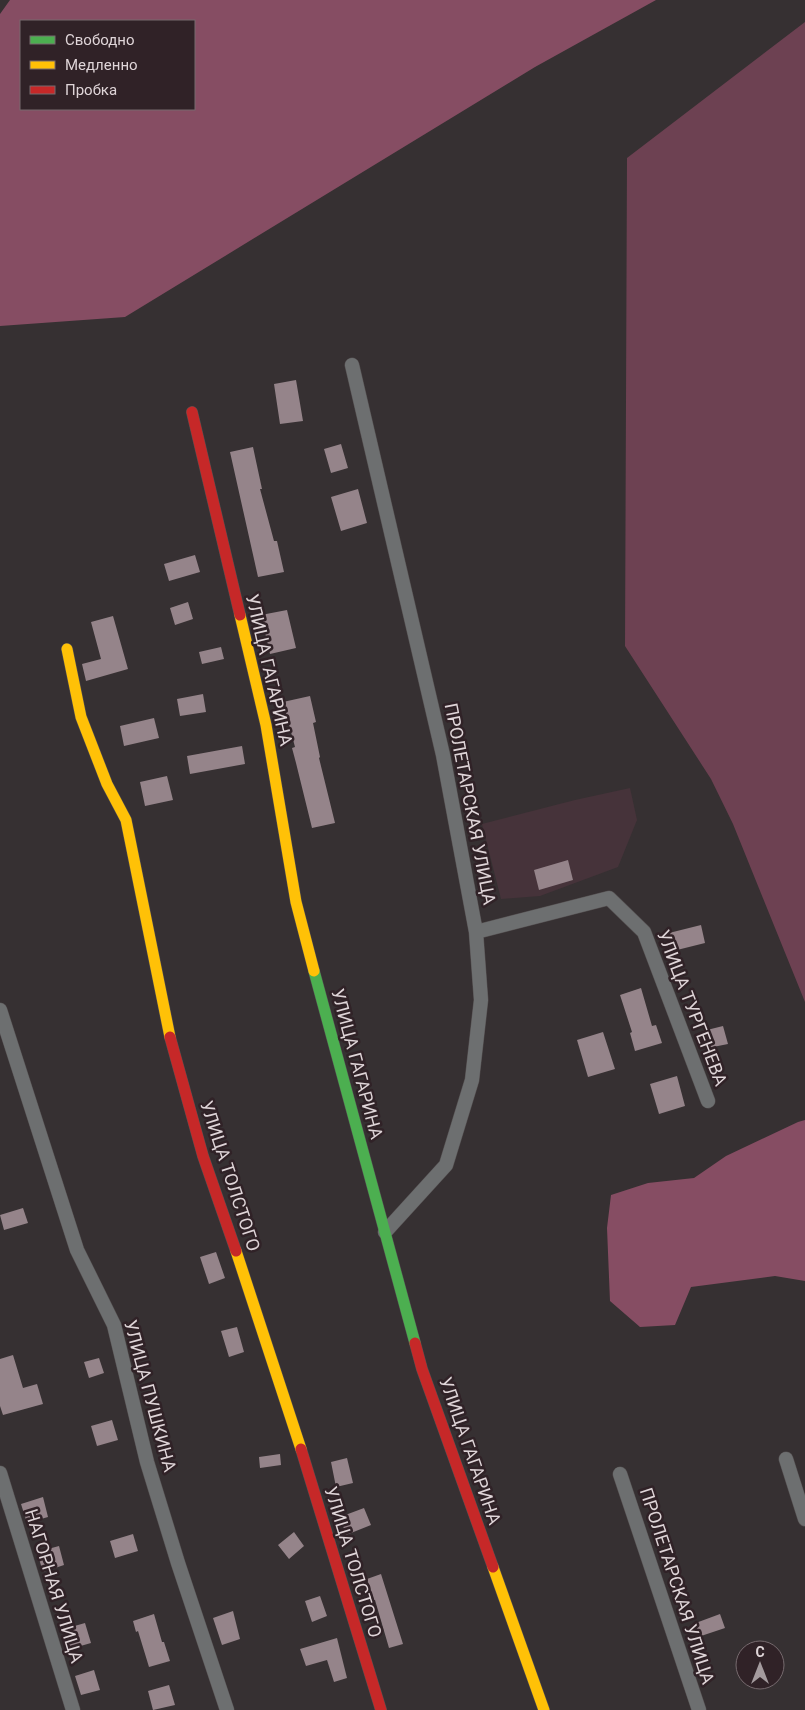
<svg xmlns="http://www.w3.org/2000/svg" width="805" height="1710" font-family="Roboto,sans-serif">
<style>
.built{fill:#46333a}
.green{fill:#6d4152}
.forest{fill:#864d63;fill-rule:evenodd}
.building{fill:#95848a}
.lines{fill:none;stroke-linecap:round;stroke-linejoin:round}
.street-casing{stroke:#544f50;stroke-width:15}
.fast-casing{stroke:#544f50;stroke-width:12}
.slow-casing{stroke:#544f50;stroke-width:12}
.jam-casing{stroke:#544f50;stroke-width:12}
.street{stroke:#6d6f70;stroke-width:14}
.fast{stroke:#4caf50;stroke-width:11}
.slow{stroke:#ffc107;stroke-width:11}
.jam{stroke:#c62828;stroke-width:11}
.labels{text-anchor:middle;stroke-width:5;stroke-linejoin:round;paint-order:stroke}
.street-label{font-size:18px;fill:#dfd5d8;stroke:#302227}
</style>
<rect width="100%" height="100%" fill="#363032"/>
<path class="built" d="M630,788L637,820L618,867L540,896L501,899L482,824L575,800Z"/>
<path class="green" d="M805,22V1002L733,824L711,779L625,646L627,158Z"/>
<path class="forest" d="M10,0H656L535,67L125,317L0,326V14ZM21,21H194V109H21Z
M805,1120V1281L775,1276L691,1287L675,1325L640,1327L610,1301L607,1228L611,1195L648,1183L694,1178L726,1156L798,1122Z"/>
<path class="building" d="M296,380L303,421L280,424L274,384Z
M341,444L348,468L331,473L324,449Z
M253,447L262,489H260L274,541H277L284,572L258,577L230,452Z
M358,489L367,523L341,531L331,497Z
M195,555L200,572L169,581L164,564Z
M188,602L193,619L175,625L170,608Z
M287,610L296,648L270,654L261,615Z
M113,616L128,669L86,681L82,664L101,659L91,622Z
M221,647L224,659L202,664L199,652Z
M203,694L206,712L180,716L177,699Z
M310,696L316,722L313,723L320,757L319,758L335,823L312,828L296,763L292,748L295,747L283,702Z
M154,718L159,738L124,746L120,726Z
M242,746L245,764L190,774L187,756Z
M167,776L173,800L145,806L140,782Z
M568,860L573,880L539,890L534,870Z
M701,925L705,943L673,951L669,933Z
M641,988L652,1026L656,1025L662,1043L635,1051L630,1033L632,1032L620,995Z
M723,1026L728,1044L708,1048L703,1031Z
M603,1032L615,1069L588,1077L577,1040Z
M677,1076L685,1106L659,1114L650,1084Z
M23,1208L28,1223L4,1230L0,1215Z
M216,1252L225,1278L209,1284L200,1257Z
M237,1327L244,1352L229,1357L221,1331Z
M13,1355L23,1388L37,1384L43,1404L3,1415L0,1406V1359Z
M99,1358L104,1373L89,1378L84,1362Z
M112,1420L118,1440L97,1446L91,1426Z
M280,1454L281,1465L260,1468L259,1457Z
M347,1458L353,1483L336,1487L331,1462Z
M43,1497L48,1517L27,1523L21,1504Z
M364,1508L371,1525L346,1535L340,1517Z
M294,1532L304,1546L289,1559L278,1545Z
M133,1534L138,1551L115,1558L110,1541Z
M59,1546L64,1565L43,1572L37,1552Z
M381,1574L403,1644L389,1648L375,1600H374L367,1579Z
M320,1596L327,1616L312,1622L305,1601Z
M233,1611L240,1639L222,1645L213,1618Z
M154,1614L162,1642H164L170,1661L149,1667L138,1631L136,1632L133,1621Z
M720,1614L725,1628L698,1637L693,1624Z
M85,1623L91,1643L70,1649L64,1629Z
M337,1638L347,1678L334,1682L327,1660L306,1666L300,1649Z
M94,1670L100,1690L81,1695L75,1676Z
M169,1685L175,1705L153,1710L148,1691Z"/>
<g class="lines">
<defs>
<path id="street" d="M352,365L443,755L476,932L481,1000L472,1080L446,1165L385,1232
M476,932L609,898L644,932L708,1101
M0,1010L77,1250L114,1325L147,1462L178,1563L227,1710
M786,1459L805,1519
M0,1473L73,1710
M620,1474L699,1710"/>
<path id="fast" d="M314,971L415,1343"/>
<path id="slow" d="M240,615L266,725L296,902L314,971
M67,649L81,717L107,784L126,820L170,1037
M236,1251L301,1449
M493,1567L544,1710"/>
<path id="jam" d="M192,412L240,615
M170,1037L203,1156L236,1251
M415,1343L422,1369L493,1567
M301,1449L381,1710"/>
</defs>
<use href="#street" class="street-casing"/>
<use href="#fast" class="fast-casing"/>
<use href="#slow" class="slow-casing"/>
<use href="#jam" class="jam-casing"/>
<use href="#street" class="street"/>
<use href="#fast" class="fast"/>
<use href="#slow" class="slow"/>
<use href="#jam" class="jam"/>
</g>
<g class="labels">
<g class="street-label">
<text transform="translate(269 670) rotate(77)" y="6">УЛИЦА ГАГАРИНА</text>
<text transform="translate(470 804) rotate(79)" y="6">ПРОЛЕТАРСКАЯ УЛИЦА</text>
<text transform="translate(692 1008) rotate(69)" y="6">УЛИЦА ТУРГЕНЕВА</text>
<text transform="translate(357 1064) rotate(75)" y="6">УЛИЦА ГАГАРИНА</text>
<text transform="translate(230 1176) rotate(72)" y="6">УЛИЦА ТОЛСТОГО</text>
<text transform="translate(150 1396) rotate(75)" y="6">УЛИЦА ПУШКИНА</text>
<text transform="translate(470 1451) rotate(71)" y="6">УЛИЦА ГАГАРИНА</text>
<text transform="translate(353 1562) rotate(73)" y="6">УЛИЦА ТОЛСТОГО</text>
<text transform="translate(54 1586) rotate(73)" y="6">НАГОРНАЯ УЛИЦА</text>
<text transform="translate(677 1586) rotate(72)" y="6">ПРОЛЕТАРСКАЯ УЛИЦА</text>
</g>
</g>
<rect x="20" y="20" width="175" height="90" fill="#302227" stroke="#766a6e"/>
<rect x="30" y="36" width="25" height="8" fill="#4caf50" stroke="#766a6e"/>
<text x="65" y="45" font-size="15" fill="#dfd5d8">Свободно</text>
<rect x="30" y="61" width="25" height="8" fill="#ffc107" stroke="#766a6e"/>
<text x="65" y="70" font-size="15" fill="#dfd5d8">Медленно</text>
<rect x="30" y="86" width="25" height="8" fill="#c62828" stroke="#766a6e"/>
<text x="65" y="95" font-size="15" fill="#dfd5d8">Пробка</text>
<g transform="translate(760 1665)"><circle r="24" fill="#302227" stroke="#766a6e"/>
<path d="M0-4L9 19L0 12L-9 19Z" fill="#a49b9e"/>
<text y="-8" font-size="14" font-weight="bold" text-anchor="middle" fill="#dfd5d8">С</text>
</g>
</svg>
